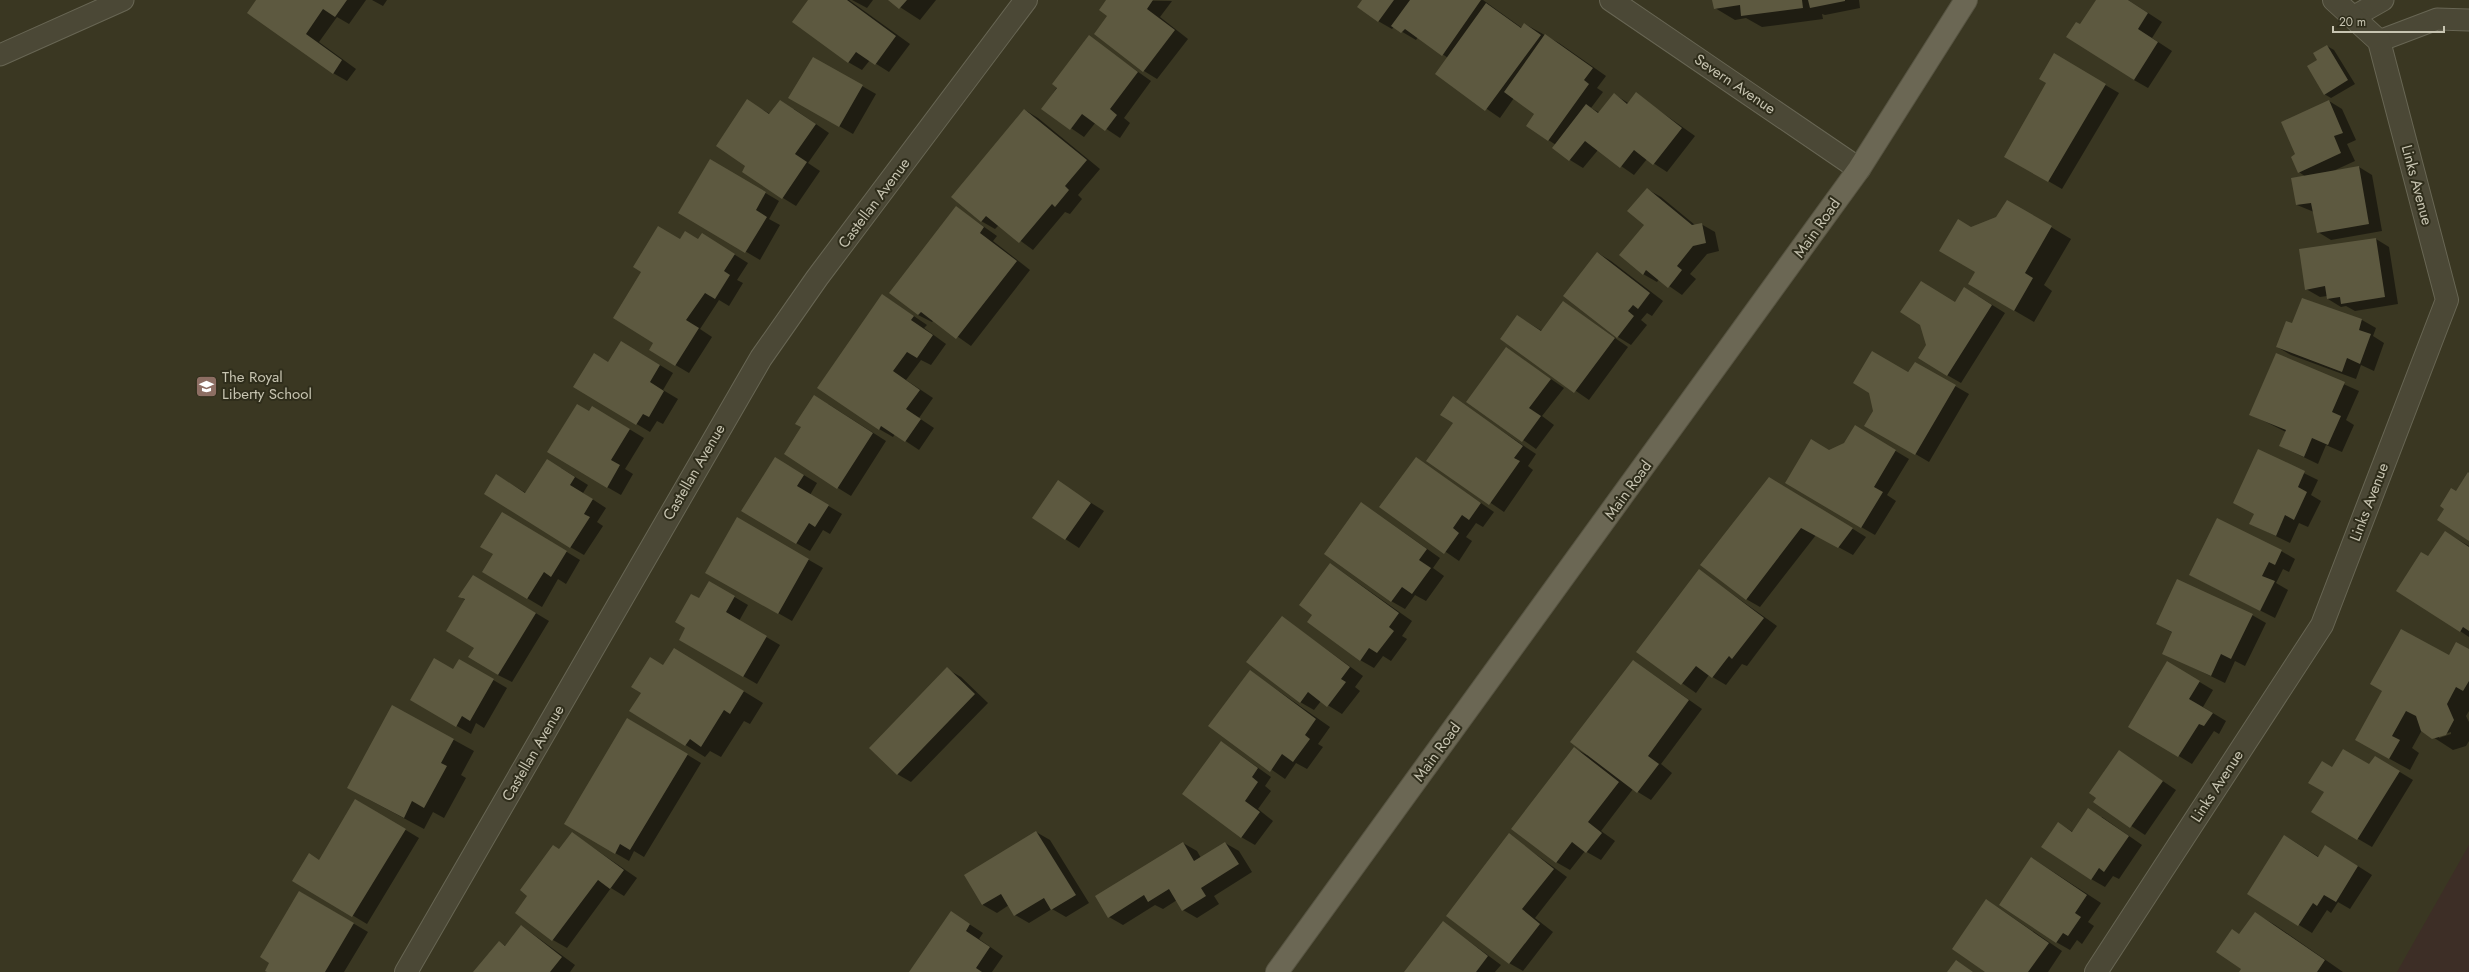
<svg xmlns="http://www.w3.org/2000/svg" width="2469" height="972" font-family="Jost,sans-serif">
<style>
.green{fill:#3d2e26}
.shadow{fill:#0007;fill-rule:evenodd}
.building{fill:#5d5940}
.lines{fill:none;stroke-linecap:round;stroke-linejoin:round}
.service-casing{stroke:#686654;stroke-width:23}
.minor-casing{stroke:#686654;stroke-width:24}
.primary-casing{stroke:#575442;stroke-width:24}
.service{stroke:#4b4836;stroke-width:21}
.minor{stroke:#4b4836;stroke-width:22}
.primary{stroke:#6b6754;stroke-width:22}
.labels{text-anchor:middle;stroke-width:4;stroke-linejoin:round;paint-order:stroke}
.street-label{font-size:15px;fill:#c7c4b1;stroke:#2f2d1b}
.poi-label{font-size:15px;fill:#c7c4b1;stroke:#2f2d1b;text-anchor:start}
</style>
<rect width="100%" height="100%" fill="#3a3722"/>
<path class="green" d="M2469,845V972H2397Z"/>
<path class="shadow" d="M257,0H366L349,24L337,17L319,42L356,69L347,81L333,73Z
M372,0H387L383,6Z
M810,0H849L910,44L889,72L870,60L862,70L848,62Z
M852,0H873L867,8Z
M889,0H936L920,20Z
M1108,0L1172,1L1160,17L1188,39L1157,79L1144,71L1108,16Z
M1363,0H1483L1522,28L1525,24L1559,43L1606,76L1597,88L1603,92L1591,108L1600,113L1614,94L1628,103L1636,94L1695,136L1667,172L1647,159L1634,175L1598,150L1583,168L1570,160L1556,145L1527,126L1536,113L1514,98L1500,118L1436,74L1448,58L1418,37L1416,40L1394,27L1392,29L1378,21Z
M1714,0H1859L1860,8L1825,15L1822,14L1823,19L1762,27L1746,18L1735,20L1715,8Z
M2097,0H2128L2162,22L2152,38L2172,51L2148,88L2134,80L2081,26Z
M1089,37L1151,81L1124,118L1130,123L1120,138L1096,122L1084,137L1043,109Z
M2327,46L2334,50L2355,84L2331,98L2324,94L2318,60Z
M2054,55L2119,93L2062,189L2006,157L2047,83Z
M813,58L876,94L853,134L790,98Z
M748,101L770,114L794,109L829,133L808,163L820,171L796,206L783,198L747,166Z
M2329,101L2342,109L2356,140L2347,144L2355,161L2333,171L2359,167L2372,175L2382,231L2331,240L2318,232L2314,212L2297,205L2306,177L2299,172L2296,154Z
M1025,110L1038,118L1100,169L1078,195L1082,199L1070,214L1065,212L1033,250L999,225L995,229L981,221Z
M710,160L779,201L769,219L780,225L760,260L679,212Z
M1647,189L1661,197L1695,225L1701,224L1715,232L1719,251L1707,254L1690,274L1696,279L1682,295L1659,279L1657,282L1643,274Z
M2007,201L2071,239L2044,285L2052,291L2034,322L1969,284L1976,271L1972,228L1997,218Z
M956,207L997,236L993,241L1030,270L971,346L934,320L932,322L918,315Z
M2376,239L2389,247L2398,304L2355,311L2346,306L2341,307L2328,299L2327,296L2320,297L2306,289Z
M680,240L716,243L748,263L737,280L743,283L729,306L719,300L700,329L712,337L689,373L650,350L654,342Z
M1598,253L1611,261L1663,301L1652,316L1647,313L1641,320L1647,325L1631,345L1618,337Z
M883,295L927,325L924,328L946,344L931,365L921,360L906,380L933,398L919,418L934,428L919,450L895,434L893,437L879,429Z
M1978,296L2005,313L1961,383L1947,375L1955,303Z
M2303,299L2362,320L2376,328L2373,336L2384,343L2374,371L2361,365L2356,379L2291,355L2277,347L2293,324Z
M1563,302L1628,347L1589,400L1501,339L1517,316L1542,331Z
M1506,348L1564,388L1542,416L1554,425L1536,449L1468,401Z
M635,350L673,373L663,390L678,399L663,424L657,421L650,432L575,387L608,363Z
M2276,354L2359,391L2346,420L2354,425L2342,452L2326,445L2318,464L2280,446L2286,432L2250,414Z
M1915,363L1969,394L1929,462L1866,425Z
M1453,398L1536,454L1528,466L1533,470L1504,512L1428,460L1454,423Z
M828,404L886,441L851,496L838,488Z
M590,412L606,415L644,438L625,469L633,474L621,495L607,487Z
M1869,435L1909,459L1887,495L1896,501L1875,535L1861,527L1829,451Z
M2258,451L2318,480L2311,495L2321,501L2308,527L2299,523L2290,543L2251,524L2255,514Z
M1416,458L1494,512L1483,527L1476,523L1466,537L1472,541L1459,561L1381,507Z
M789,466L817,483L810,495L842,514L830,534L823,530L810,551L796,543Z
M561,468L588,485L583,493L606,508L597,522L603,526L584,555L570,547L496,475L526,493Z
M1058,482L1104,511L1079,548L1033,518Z
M1783,486L1866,537L1853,555L1816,535L1760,607L1746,599Z
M1362,503L1440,558L1433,568L1444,576L1426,601L1415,595L1405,609L1391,601Z
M737,519L823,568L792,621L707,573Z
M516,521L580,560L566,584L558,579L542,607L483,572Z
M2445,532L2469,546V637L2460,631Z
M2281,551L2295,559L2289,572L2283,569L2276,583L2288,590L2275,618L2190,575Z
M1331,564L1412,621L1402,636L1407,639L1391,661L1383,656L1374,668L1360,660L1314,615Z
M1700,571L1777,626L1747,666L1742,664L1726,685L1709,675L1696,693L1638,652Z
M709,582L748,605L739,621L780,645L757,684L680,640Z
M487,584L549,621L512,682L498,675L475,647L465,600L460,597Z
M2252,615L2266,623L2245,666L2235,661L2225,683L2163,653L2173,633L2157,624Z
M1282,617L1363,676L1355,687L1360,691L1342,714L1321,701L1314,710L1300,702Z
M2469,650V711L2466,716L2469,722V741L2466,746L2453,750L2422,730L2412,748L2419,753L2410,770L2377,752L2384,691L2449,657ZM2451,732V734L2439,738V736Z
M459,660L507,688L484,728L476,723L471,734L411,700L453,671Z
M694,661L763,703L750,724L744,721L721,757L710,751L705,757L631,711L663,666Z
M1634,661L1702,709L1661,764L1672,773L1651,800L1633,789L1601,831L1615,841L1601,860L1585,851L1570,870L1556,862L1574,748L1587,755Z
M947,669L961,677L988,703L911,782L897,774Z
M1250,671L1330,727L1318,744L1323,747L1307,769L1296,763L1285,779L1210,726Z
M2181,671L2213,690L2203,707L2226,721L2219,734L2214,731L2192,764L2129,726Z
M392,706L474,751L461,775L466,778L444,818L433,812L424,829L368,799Z
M628,719L701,763L644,857L634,851L629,861L565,824Z
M1222,742L1271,777L1265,786L1271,791L1258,809L1273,821L1255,845L1241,837Z
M2120,752L2176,790L2145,835L2095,802Z
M2375,757L2413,780L2372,847L2312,812L2325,792L2332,768L2370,765Z
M356,800L419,838L367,924L293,880L320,861Z
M2102,817L2142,845L2119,879L2113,876L2105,887L2091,879L2058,823L2073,832Z
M1036,832L1050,840L1089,903L1066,917L1052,909L1029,923L1015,915L1009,905L997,913L983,905L965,876Z
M572,833L637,878L624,896L611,888L567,948L553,940L560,850Z
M1509,835L1567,877L1535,918L1553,932L1523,971L1509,963Z
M2285,836L2319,857L2326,846L2372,875L2350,909L2338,902L2331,913L2327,910L2312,933L2299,925Z
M1183,843L1197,851L1201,858L1225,843L1239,851L1252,872L1214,896L1219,904L1197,918L1183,910L1177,900L1163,909L1155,905L1123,925L1109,917Z
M2032,858L2101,903L2088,922L2094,926L2082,944L2077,940L2070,950L2056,942Z
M300,892L368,932L344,972H269Z
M1987,900L2062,951L2048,972H1987Z
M952,913L983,933L979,939L1003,956L992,972H910Z
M2255,913L2275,925L2343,972H2240L2242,969L2240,935Z
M1443,922L1501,965L1495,972H1405Z
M522,926L575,965L570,972H474L499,942L506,946Z"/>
<path class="building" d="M256,0H347L335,17L323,9L306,34L342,60L333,74L247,13Z
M808,0H847L896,36L875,65L856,52L848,63L792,22Z
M888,0H907L899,9Z
M1106,0H1153L1147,9L1175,30L1143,72L1094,34L1107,16L1099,10Z
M1362,0H1394L1378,22L1357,7Z
M1410,0H1481L1442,56L1405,29L1401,33L1391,26Z
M1712,0H1802L1803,8L1741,16L1740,5L1714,9Z
M1808,0H1845V1L1810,8Z
M2096,0H2128L2148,13L2138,29L2158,42L2134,80L2066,37L2076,22L2080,24Z
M1486,3L1521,28L1524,23L1541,35L1485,111L1435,74Z
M1545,34L1593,68L1584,80L1589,84L1548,141L1526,126L1534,114L1504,92Z
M1089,35L1138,72L1110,109L1117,115L1105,131L1082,114L1070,130L1041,109L1057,88L1052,84Z
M2327,45L2348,80L2324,95L2307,66L2317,60L2313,53Z
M2054,53L2106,84L2048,182L2004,157L2046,83L2039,79Z
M813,57L863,85L839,127L788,98Z
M1636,92L1682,128L1653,165L1634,150L1620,168L1585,141L1569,161L1552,148L1586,104L1598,113L1614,93L1627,104Z
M747,99L769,114L780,100L816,124L795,154L807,162L782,199L742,172L745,166L716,146Z
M2329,100L2343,133L2334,136L2341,153L2298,173L2291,157L2295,154L2281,122Z
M1024,109L1087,160L1065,186L1069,190L1055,207L1052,204L1019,243L986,216L981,222L951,197Z
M710,159L766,192L756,210L767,217L745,253L678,213Z
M2359,166L2369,224L2317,233L2311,203L2296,205L2291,178Z
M1647,188L1692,225L1702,223L1706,243L1693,246L1677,266L1682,270L1668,288L1646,270L1643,275L1619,255L1644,225L1627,211Z
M2007,200L2052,226L2025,273L2033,278L2014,311L1968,284L1975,272L1939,251L1958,219L1971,227L1996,217Z
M956,206L984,227L980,233L1017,261L956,339L921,312L918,315L889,293Z
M658,226L680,239L685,231L698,239L702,233L735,254L724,271L730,275L715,299L705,293L686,320L699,328L675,366L649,350L653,343L613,318L641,272L633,267Z
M2376,238L2385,297L2341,304L2340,297L2327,299L2325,286L2305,290L2299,249Z
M1597,252L1650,293L1638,309L1633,305L1628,311L1634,316L1617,338L1563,296Z
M1921,281L1955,302L1964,287L1992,305L1947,376L1918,358L1926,345L1920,325L1900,312Z
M882,294L914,316L911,320L933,335L917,358L907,352L893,371L920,390L906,409L921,419L905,442L881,426L879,430L817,388Z
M2302,298L2362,319L2359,330L2371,334L2360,364L2347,358L2342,372L2276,347L2286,321L2292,323Z
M1563,301L1615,338L1574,393L1500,339L1517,315L1541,331Z
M621,341L660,365L650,382L664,391L649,417L643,414L636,425L573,387L594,353L608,362Z
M1506,347L1551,379L1529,408L1541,416L1522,442L1466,402Z
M1872,351L1908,372L1915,362L1956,385L1915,455L1864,426L1873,411L1869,393L1853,383Z
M2276,353L2345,382L2332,412L2341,416L2328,445L2312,438L2304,457L2279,446L2286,430L2249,415Z
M814,395L873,433L837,489L784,454L801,427L795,424Z
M1453,396L1523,446L1514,458L1520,461L1489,505L1426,461L1453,423L1440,415Z
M577,404L589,411L592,406L630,429L611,460L620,465L607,488L547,452Z
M1855,425L1896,450L1874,487L1883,492L1861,528L1785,483L1811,439L1829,450L1844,443Z
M2258,449L2305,471L2298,487L2307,492L2294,520L2285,515L2276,536L2249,524L2254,514L2233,503Z
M775,457L804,475L797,486L829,505L815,527L809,523L796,544L741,511Z
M1416,457L1481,503L1469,520L1462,515L1453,528L1459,533L1444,554L1379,507Z
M547,459L575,477L570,485L593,499L584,514L590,517L570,548L484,494L496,474L525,493Z
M2468,472L2469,473V541L2437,520L2444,509L2440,506L2451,488L2456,491Z
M1769,477L1853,528L1838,548L1801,528L1746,600L1700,565Z
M1058,480L1091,503L1065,540L1032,518Z
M1361,502L1427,549L1419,560L1431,568L1412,594L1402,587L1391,602L1324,554Z
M502,512L567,551L551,577L544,572L527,599L482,572L493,554L480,547Z
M737,517L809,559L778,614L705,573Z
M2217,518L2282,550L2275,565L2269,562L2262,576L2275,581L2260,611L2189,575Z
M2445,531L2469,547V631L2463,627L2460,632L2396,591L2421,552L2428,556Z
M1330,563L1399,613L1389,627L1394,631L1377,653L1369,648L1360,661L1307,622L1312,615L1299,605Z
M1699,569L1764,618L1732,659L1729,656L1712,678L1696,666L1681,685L1636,652Z
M473,575L536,613L498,675L468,657L474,648L446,631L465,599L458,597Z
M2177,579L2253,614L2231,659L2221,654L2211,676L2162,654L2172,632L2156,624Z
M709,581L735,596L726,612L767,636L743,677L679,640L685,628L675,622L691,594L699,598Z
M1282,616L1350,667L1341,679L1346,682L1327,707L1308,692L1300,703L1246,662Z
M2401,629L2449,655L2456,642L2469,649V681L2463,691L2456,687L2447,704L2454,720L2446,735L2432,739L2421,731L2416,716L2406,711L2392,736L2400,740L2389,759L2355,740L2382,691L2370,684Z
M674,648L744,691L730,714L724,710L701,747L690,739L685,746L629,711L641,693L631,687L650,657L663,665Z
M434,658L453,669L459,659L494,679L470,721L462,716L456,727L410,700Z
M1633,660L1689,700L1648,756L1659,764L1637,793L1570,742Z
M2167,661L2200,681L2189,699L2213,713L2204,726L2199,724L2178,757L2128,727Z
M947,667L975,694L897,775L869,748Z
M1250,670L1316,719L1305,735L1310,739L1293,762L1282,754L1270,772L1208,726Z
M392,705L454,739L441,763L447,766L424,808L412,801L404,818L347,788Z
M627,718L688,754L630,850L620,844L615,854L564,824Z
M1221,741L1258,768L1252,777L1258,782L1245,801L1260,812L1241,838L1182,794Z
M1574,747L1619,782L1588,822L1602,833L1586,853L1572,842L1556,863L1511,829Z
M2343,749L2369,764L2375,756L2400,771L2357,840L2311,812L2324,792L2308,783L2322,761L2332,767Z
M2119,750L2163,781L2130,828L2093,802L2096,798L2089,793Z
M355,799L406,829L352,917L292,881L309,853L319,860Z
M2088,808L2129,836L2104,872L2099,868L2091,880L2041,847L2058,822L2072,832Z
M1036,831L1076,895L1051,910L1044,898L1014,916L1001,894L982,905L964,875Z
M572,832L624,870L610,889L598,880L552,941L515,913L527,896L520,890L553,845L559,849Z
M1509,833L1554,869L1522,909L1540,924L1509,964L1446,916Z
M2284,835L2318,857L2325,845L2358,866L2336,902L2324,895L2317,906L2313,903L2298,926L2247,894Z
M1183,842L1194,861L1225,842L1239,864L1201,888L1206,896L1182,911L1169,889L1148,902L1144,895L1108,918L1095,896Z
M2031,857L2087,895L2075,913L2081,917L2068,936L2063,933L2056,943L1999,905Z
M299,891L354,923L325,972H267L265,971L269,963L260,957Z
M1986,899L2049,943L2028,972H1985L1952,949Z
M951,911L970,924L966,931L990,947L976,968L982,972H909Z
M2255,912L2325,960L2317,972H2239L2241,969L2216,952L2232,929L2239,934Z
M1443,921L1488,956L1476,972H1404Z
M521,925L562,957L550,972H473L499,941L505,946Z
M1956,960L1973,972H1947Z"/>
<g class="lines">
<defs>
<path id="service" d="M2353,17L2383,0
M2379,41L2437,19L2469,20
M0,55L123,0"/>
<path id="minor" d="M1611,0L1859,169
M406,972L761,358L817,278L1026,0
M2096,972L2322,625L2447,300L2379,41L2334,0"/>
<path id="primary" d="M1277,972L1859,169L1966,0"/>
</defs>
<use href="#service" class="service-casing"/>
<use href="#minor" class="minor-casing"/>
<use href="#primary" class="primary-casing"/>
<use href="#service" class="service"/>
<use href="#minor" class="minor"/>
<use href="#primary" class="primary"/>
</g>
<defs>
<symbol id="school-square" viewBox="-11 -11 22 22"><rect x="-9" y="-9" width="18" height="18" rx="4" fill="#8d6e63" stroke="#2f2d1b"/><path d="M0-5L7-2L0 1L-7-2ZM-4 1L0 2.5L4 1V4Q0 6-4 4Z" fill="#fff"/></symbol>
</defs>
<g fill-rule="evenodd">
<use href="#school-square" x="194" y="374" width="25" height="25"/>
</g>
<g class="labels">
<g class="street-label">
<text transform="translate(1735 84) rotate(34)" y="5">Severn Avenue</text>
<text transform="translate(2417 185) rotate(75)" y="5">Links Avenue</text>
<text transform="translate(874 203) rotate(-53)" y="5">Castellan Avenue</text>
<text transform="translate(1817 228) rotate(-55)" y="5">Main Road</text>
<text transform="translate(694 472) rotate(-60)" y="5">Castellan Avenue</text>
<text transform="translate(1628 490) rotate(-54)" y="5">Main Road</text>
<text transform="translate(2369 502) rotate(-69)" y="5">Links Avenue</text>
<text transform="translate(1437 752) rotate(-54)" y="5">Main Road</text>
<text transform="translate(533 753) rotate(-60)" y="5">Castellan Avenue</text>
<text transform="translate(2217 786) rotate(-57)" y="5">Links Avenue</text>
</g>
<g class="poi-label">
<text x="222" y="382">The Royal<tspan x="222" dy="17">Liberty School</tspan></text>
</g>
</g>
<path d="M2333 26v6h111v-6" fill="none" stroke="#c7c4b1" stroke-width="2"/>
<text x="2339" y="26" font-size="12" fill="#c7c4b1" stroke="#2f2d1b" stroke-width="3" paint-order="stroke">20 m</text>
</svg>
